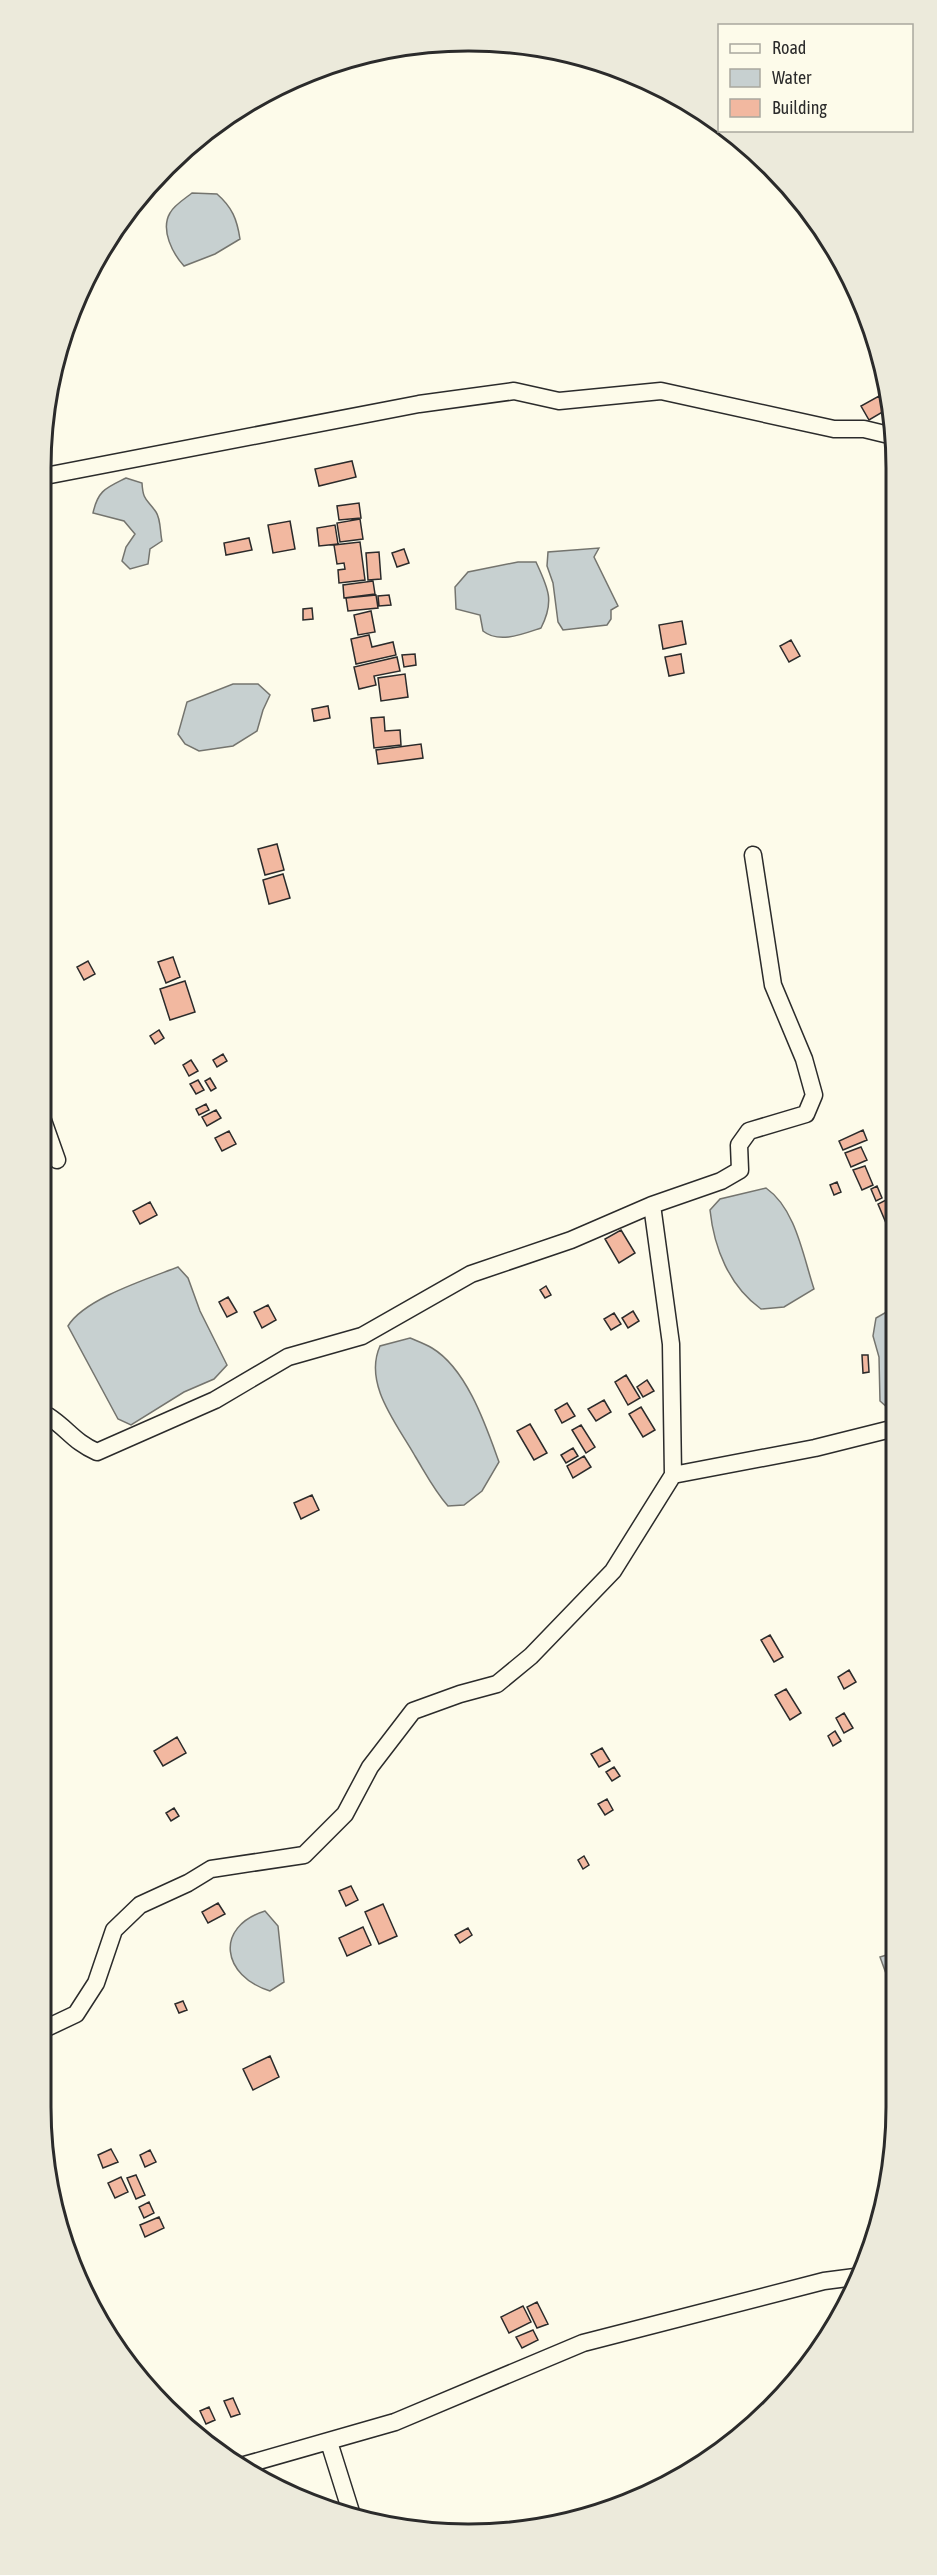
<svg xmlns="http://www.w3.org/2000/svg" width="937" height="2575" font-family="'Asap Condensed',sans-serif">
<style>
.water{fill:#c7d0d0;stroke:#74746e;stroke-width:1.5}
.building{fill:#f2b8a0;stroke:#2b2b2b;stroke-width:1.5}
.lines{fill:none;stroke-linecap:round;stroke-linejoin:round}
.street-casing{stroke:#2b2b2b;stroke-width:19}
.street{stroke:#fdfbea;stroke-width:16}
.rim{fill:none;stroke:#2b2b2b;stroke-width:3}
</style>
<rect width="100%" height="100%" fill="#fdfbea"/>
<path class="water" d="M192,193L217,194C232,207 237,219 240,239L215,254L184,266C173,254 160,230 170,213C174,205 186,198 192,193Z
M126,478L142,483C143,501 147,499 156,512C161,519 160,533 162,541L150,549L148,564L130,569L122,561L126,547L135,534L124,521L93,513C98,490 106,488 126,478Z
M599,548L594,557L618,606L611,610V619L607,625L563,630L558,622L553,583L547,566L548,552Z
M518,562H536C548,588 555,601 541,628C523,634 499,644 483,631L480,615L456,609L455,587L468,572Z
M233,684H258L270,695L263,710L257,731L233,746L199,751L185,744L178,734L187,702Z
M766,1188C796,1209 803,1256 814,1289L784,1307L761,1309C729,1286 714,1248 710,1210L720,1199Z
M178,1267L188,1278L200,1311L227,1365L214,1379L184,1392L131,1425L118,1419L68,1326C84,1299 147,1279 178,1267Z
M895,1307V1409H889L880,1401L879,1357L873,1336L876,1318Z
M410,1338C417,1341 425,1344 432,1348C467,1369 486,1426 499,1462L482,1491L464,1505L448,1506C434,1490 426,1474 415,1456C397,1424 363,1384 380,1346Z
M265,1911L278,1926L284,1982L270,1991C222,1976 214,1927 265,1911Z
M896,1952V2001L880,1957Z"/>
<path class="building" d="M879,396L886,410L869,420L861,406Z
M352,461L356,477L319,486L315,469Z
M359,503L361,518L339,520L337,506Z
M360,519L363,539L340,542L337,523Z
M290,521L295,549L273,553L268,525Z
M335,525L338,544L319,546L317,528Z
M249,538L252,550L226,555L224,543Z
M360,542L365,580L339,583L338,570L345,569L344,563L337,564L334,545Z
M404,549L409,563L397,567L392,553Z
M379,552L381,579L368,580L366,553Z
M373,581L375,594L344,598L343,585Z
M376,595L378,608L348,611L346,598Z
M389,595L391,605L379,606L378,596Z
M312,608L313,619L303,620V609Z
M371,611L375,632L358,635L354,615Z
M682,621L686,644L663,649L659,625Z
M369,635L372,647L393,642L396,655L356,664L351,639Z
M791,640L800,656L789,662L780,646Z
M415,654L416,665L404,667L402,655Z
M681,654L684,673L669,676L665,657Z
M397,657L400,671L374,676L376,685L359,689L354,667Z
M405,674L408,697L381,701L378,678Z
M328,706L330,718L314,721L312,709Z
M384,717L385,731L400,730L401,745L374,748L371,718Z
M421,744L423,758L378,764L376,750Z
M277,844L284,870L265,875L258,849Z
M283,874L290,898L269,904L263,880Z
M173,957L180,977L166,983L158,962Z
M88,961L95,974L84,980L77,967Z
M185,981L195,1012L170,1020L160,989Z
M159,1030L164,1038L155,1044L150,1036Z
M223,1054L227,1061L217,1067L213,1060Z
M191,1060L198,1071L189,1076L183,1065Z
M210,1078L216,1088L211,1091L205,1081Z
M198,1080L204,1090L196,1094L190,1084Z
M206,1104L209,1110L199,1115L196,1109Z
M216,1110L221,1118L207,1126L202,1117Z
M863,1130L867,1140L843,1150L839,1141Z
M229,1131L236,1144L222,1151L215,1138Z
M861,1147L867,1160L851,1167L845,1153Z
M865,1166L873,1185L862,1190L853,1170Z
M837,1182L841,1192L834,1195L830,1185Z
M877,1186L882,1198L876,1201L871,1189Z
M888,1199L895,1219L886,1223L878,1204Z
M150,1202L157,1215L140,1224L133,1211Z
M621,1230L635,1253L619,1263L605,1239Z
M546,1286L551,1295L545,1298L540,1290Z
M228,1297L237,1312L227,1317L219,1302Z
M268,1305L276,1320L262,1328L254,1312Z
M633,1311L639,1321L628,1328L622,1318Z
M614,1313L621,1324L611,1330L604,1319Z
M862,1355H868L869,1372L863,1373Z
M626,1375L640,1398L628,1405L615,1382Z
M647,1380L654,1391L643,1397L637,1387Z
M604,1400L611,1412L596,1421L588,1409Z
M567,1403L575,1416L562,1423L555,1410Z
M641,1407L655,1430L643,1437L629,1414Z
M530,1424L547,1453L534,1460L517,1431Z
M581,1425L595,1447L586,1453L572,1430Z
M573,1448L578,1456L566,1463L561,1455Z
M584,1456L591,1467L573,1478L567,1466Z
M312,1495L319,1510L301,1519L294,1503Z
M770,1635L783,1657L774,1662L761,1640Z
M849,1670L856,1682L844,1689L838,1677Z
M786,1689L801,1713L790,1720L775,1695Z
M844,1713L853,1728L844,1733L836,1718Z
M835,1731L841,1741L833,1746L828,1736Z
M177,1737L186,1753L163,1766L154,1751Z
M602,1748L610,1761L599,1767L591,1754Z
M614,1767L620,1776L612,1781L606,1772Z
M607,1799L613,1810L605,1815L598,1804Z
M174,1808L179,1816L171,1821L166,1813Z
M584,1856L589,1865L583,1869L578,1860Z
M351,1886L358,1900L346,1906L339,1891Z
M218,1903L225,1914L208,1923L202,1912Z
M383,1904L397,1936L379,1944L365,1912Z
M363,1927L371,1945L347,1956L339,1938Z
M468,1928L472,1935L460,1943L455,1935Z
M183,2001L187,2010L179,2013L175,2004Z
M270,2056L279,2077L253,2090L243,2069Z
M111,2149L118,2162L103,2168L98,2155Z
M150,2150L156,2162L145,2167L140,2155Z
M136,2175L145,2195L136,2199L127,2178Z
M121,2177L128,2192L115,2198L108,2183Z
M149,2202L154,2213L144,2218L139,2207Z
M159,2217L164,2228L145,2237L140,2225Z
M537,2302L548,2324L537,2328L527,2307Z
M523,2306L531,2322L509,2333L501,2317Z
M533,2330L538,2340L522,2348L516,2337Z
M233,2398L240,2414L231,2417L224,2401Z
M209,2407L215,2420L206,2424L200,2411Z"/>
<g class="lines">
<defs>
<path id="street" d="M40,477L419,404L514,391L559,401L661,391L834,429H864L893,436
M40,1112L57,1160
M40,1417L48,1416C68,1429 74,1442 97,1452L215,1400L288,1357L362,1336L471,1274L571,1240L652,1205L721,1181L740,1170L739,1145L749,1131L806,1114L814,1095L804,1059L773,985L753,855
M673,1475L815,1448L895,1428
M40,2031L76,2014L96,1983L114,1930L140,1905L188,1883L211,1869L304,1855L345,1814L370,1767L413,1711L460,1694L497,1684L531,1656L613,1571L673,1475L671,1344L652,1205
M329,2442L351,2512
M241,2466L395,2422L583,2343L824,2281L855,2277"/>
</defs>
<use href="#street" class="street-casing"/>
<use href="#street" class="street"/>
</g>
<path d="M0 0H937V2575H0ZM468 51H469A417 417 0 0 1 886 468V2107A417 417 0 0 1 469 2524H468A417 417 0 0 1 51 2107V468A417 417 0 0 1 468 51Z" fill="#eceadb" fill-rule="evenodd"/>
<path class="rim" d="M468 51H469A417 417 0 0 1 886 468V2107A417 417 0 0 1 469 2524H468A417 417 0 0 1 51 2107V468A417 417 0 0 1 468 51Z"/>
<rect x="718" y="24" width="195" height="108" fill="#fdfbea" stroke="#a9a89e" stroke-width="1.5"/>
<rect x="730" y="44" width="30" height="9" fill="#fdfbea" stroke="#a9a89e" stroke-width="1.5"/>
<text x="772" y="54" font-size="18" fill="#2b2b2b">Road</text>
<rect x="730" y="69" width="30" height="18" fill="#c7d0d0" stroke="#a9a89e" stroke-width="1.5"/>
<text x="772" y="84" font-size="18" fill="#2b2b2b">Water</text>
<rect x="730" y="99" width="30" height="18" fill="#f2b8a0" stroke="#a9a89e" stroke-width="1.5"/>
<text x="772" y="114" font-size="18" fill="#2b2b2b">Building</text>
</svg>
